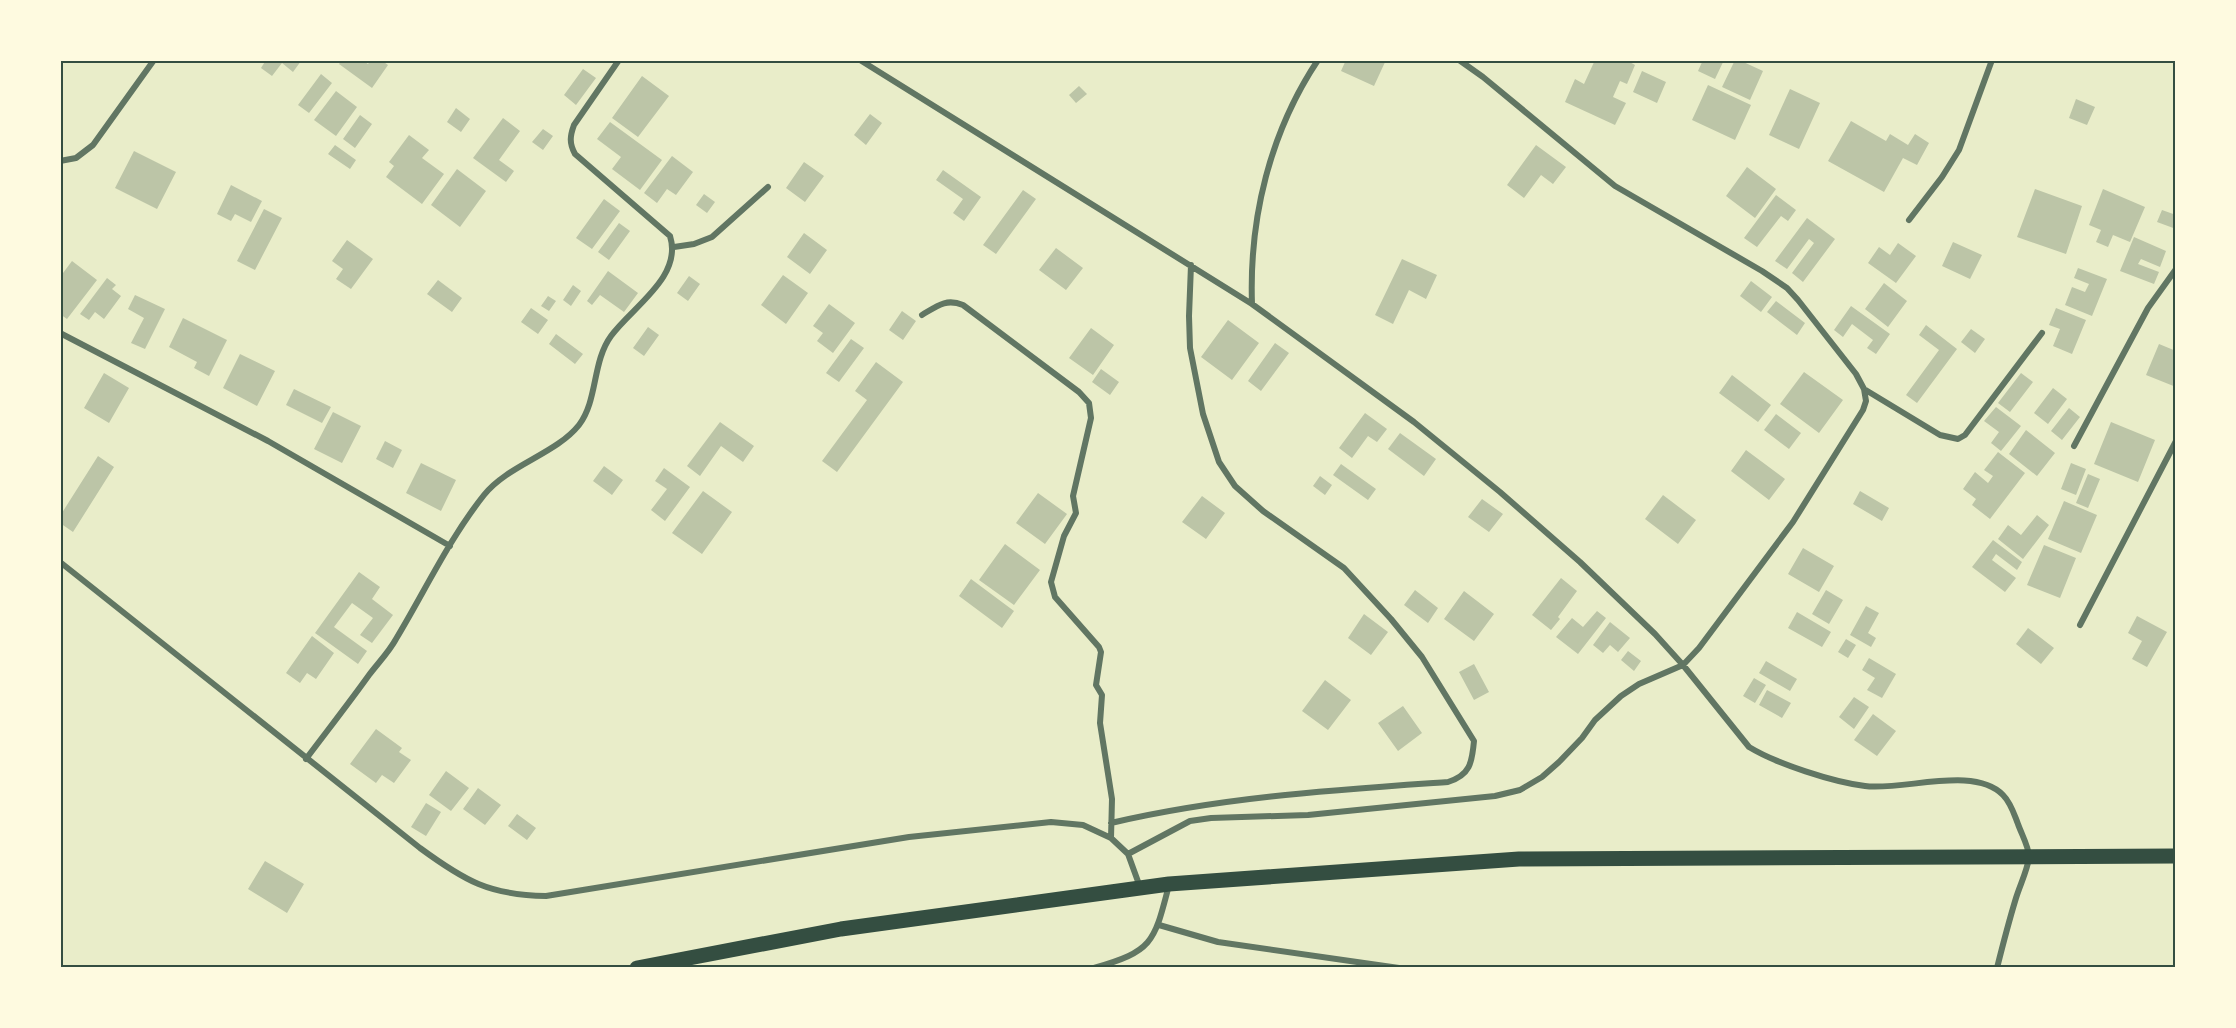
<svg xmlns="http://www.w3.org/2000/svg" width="2236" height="1028" font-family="'Archivo Narrow',sans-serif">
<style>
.building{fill:#bcc5a7}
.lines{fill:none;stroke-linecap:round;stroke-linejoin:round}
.minor{stroke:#617663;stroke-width:6}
.primary{stroke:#344e41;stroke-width:15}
.neatline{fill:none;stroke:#344e41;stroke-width:2}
</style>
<rect width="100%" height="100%" fill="#e9edc9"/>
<path class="building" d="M266,60H299L301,61L293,72L282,63L272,76L261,68Z
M342,60H362L368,64L371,60H381L388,65L372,88L339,64Z
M1346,60H1366L1373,63L1375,60H1386L1374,86L1341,71Z
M1595,60H1626L1635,65L1627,84L1620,81L1613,97L1626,103L1615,125L1565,102L1575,79L1584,84Z
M1703,60H1724L1715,79L1698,71Z
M1735,60H1739L1763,71L1750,100L1722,87Z
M583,69L596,78L576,105L564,95Z
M1642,71L1666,82L1657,103L1633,92Z
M321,74L332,83L309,113L298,105Z
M642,76L669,96L638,137L612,118Z
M1708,85L1751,105L1735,140L1692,120Z
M1079,86L1087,94L1076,103L1069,95Z
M1790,89L1820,103L1799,149L1769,135Z
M336,91L357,107L336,136L314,120Z
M2076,99L2095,107L2087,125L2069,118Z
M456,108L470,119L461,132L447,122Z
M870,114L882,123L866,145L854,135Z
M360,115L372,124L355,148L343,139Z
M503,118L520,131L499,160L514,171L506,182L473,158Z
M1851,121L1886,141L1890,134L1908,145L1915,134L1929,143L1917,165L1903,158L1884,192L1828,161Z
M610,122L662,160L640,190L612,169L621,157L597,139Z
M543,129L553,136L543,150L532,142Z
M409,135L429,150L422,158L444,174L422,204L386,177L394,166L389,162Z
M335,145L356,160L350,169L328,154Z
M1536,145L1566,167L1553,184L1541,175L1524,198L1507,185Z
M134,151L176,172L157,209L115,188Z
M672,156L693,172L676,195L667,189L657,203L644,193Z
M804,162L824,176L805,202L786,188Z
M1747,167L1776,189L1755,218L1726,196Z
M457,169L486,191L460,227L431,205Z
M943,170L981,197L964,221L953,213L963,199L936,180Z
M231,185L262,201L251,222L235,214L231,221L217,214Z
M2035,189L2082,206L2066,254L2017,237Z
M2103,189L2145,207L2130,242L2113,235L2108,247L2096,242L2101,230L2089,225Z
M1023,190L1036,199L996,254L983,245Z
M704,194L715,202L707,213L696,205Z
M1776,195L1796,210L1788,221L1781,216L1757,247L1744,238Z
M604,199L620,211L592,249L576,238Z
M264,209L282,218L255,270L237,261Z
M2162,210L2176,215V229L2157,222Z
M1807,218L1835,239L1803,282L1792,273L1814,243L1809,239L1787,269L1775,261Z
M619,223L630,231L609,260L598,252Z
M804,233L827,250L810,274L787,257Z
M2134,237L2166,251L2160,267L2141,259L2138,264L2159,272L2154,284L2120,271Z
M347,240L373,259L351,289L336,279L343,269L332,261Z
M1953,242L1982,255L1970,279L1942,266Z
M1898,243L1916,256L1896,283L1868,263L1879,247L1890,255Z
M1056,248L1083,268L1066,290L1039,270Z
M1402,259L1437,275L1426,299L1409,290L1393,324L1375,315Z
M72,261L97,280L67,319L60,314V277Z
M2078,268L2107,279L2092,316L2065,305L2072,287L2085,292L2089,284L2074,278Z
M608,271L638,293L624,312L600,295L592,305L587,301Z
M783,275L808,293L786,324L761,305Z
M689,276L700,284L688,301L677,293Z
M107,278L116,285L112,289L121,296L104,319L95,312L89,320L80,314Z
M438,280L462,298L452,312L427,294Z
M1751,281L1772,297L1761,312L1740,296Z
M1884,283L1907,301L1888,327L1865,309Z
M573,285L581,291L571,306L563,300Z
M135,295L165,309L145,349L131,343L144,318L128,309Z
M548,296L556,301L549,311L541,306Z
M1776,301L1805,323L1797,335L1767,312Z
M829,304L855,323L833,353L817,341L823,333L813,326Z
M1851,306L1890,334L1876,354L1867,348L1873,340L1852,324L1843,337L1834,330Z
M531,308L548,320L538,334L521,322Z
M2056,308L2086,320L2072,354L2053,346L2060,329L2049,325Z
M902,311L916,321L903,340L889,330Z
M183,318L227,340L209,376L194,368L197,362L169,347Z
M1228,320L1259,343L1232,380L1201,357Z
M1926,325L1957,349L1917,403L1906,395L1939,350L1919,335Z
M648,327L659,335L644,356L633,348Z
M1091,328L1114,345L1093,375L1069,358Z
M1971,329L1985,339L1975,353L1961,342Z
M556,334L583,354L575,364L549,344Z
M851,339L864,348L839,382L826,373Z
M1275,343L1289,353L1261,391L1248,381Z
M2159,344L2176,351V387L2146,375Z
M240,354L275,371L257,406L223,388Z
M876,362L903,382L837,472L822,461L867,400L855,391Z
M1101,369L1119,382L1110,395L1092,382Z
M1804,372L1843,400L1819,433L1780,404Z
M104,373L129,388L109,423L84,408Z
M2021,373L2033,382L2010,412L1998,403Z
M1732,375L1771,405L1758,422L1719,393Z
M2053,388L2067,399L2048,424L2034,413Z
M294,389L331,407L322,423L286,405Z
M1996,407L2021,426L2001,451L1991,443L1999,432L1984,421Z
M2069,408L2080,417L2062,440L2051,431Z
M333,412L361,426L342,463L314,449Z
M1365,413L1387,429L1377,442L1368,436L1352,458L1339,448Z
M1776,414L1801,433L1789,449L1764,430Z
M720,422L754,446L743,462L721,446L700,476L687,466Z
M2111,422L2155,440L2138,482L2094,464Z
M2026,430L2055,453L2037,476L2009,454Z
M1400,433L1436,459L1424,476L1388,449Z
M385,441L402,450L393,468L376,459Z
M1746,450L1785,479L1769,500L1731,471Z
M1998,452L2025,473L1990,519L1972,505L1976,499L1963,489L1975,472L1988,483L1993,476L1984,470Z
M98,456L114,467L73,532L60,523V516Z
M421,463L456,480L441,511L406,493Z
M2071,463L2086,469L2076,495L2061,489Z
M1341,464L1376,489L1368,500L1333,475Z
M604,466L623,480L612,495L593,481Z
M664,468L690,487L665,521L651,510L667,489L655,481Z
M2088,474L2100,479L2088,508L2076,503Z
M1320,476L1332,485L1325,495L1313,486Z
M703,491L732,512L702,554L672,533Z
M1860,491L1889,508L1882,521L1853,504Z
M1038,493L1067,514L1045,544L1016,523Z
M1663,495L1696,520L1678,544L1645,519Z
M1202,496L1225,513L1206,539L1182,522Z
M1482,499L1503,514L1489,532L1468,517Z
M2064,501L2097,515L2081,553L2048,539Z
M2037,515L2049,525L2023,559L1998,539L2008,525L2021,535Z
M1993,540L2022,562L2017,570L1996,554L1992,560L2016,578L2005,592L1972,567Z
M1005,544L1040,570L1014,605L979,580Z
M2044,545L2076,558L2060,598L2027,585Z
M1803,548L1834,566L1819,592L1788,574Z
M359,572L380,587L372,599L393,615L372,643L360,635L373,618L352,603L334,627L367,651L358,664L315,633Z
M1561,578L1577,591L1558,617L1560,619L1551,630L1532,615Z
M971,579L1014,611L1002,628L959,596Z
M1415,590L1438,608L1428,623L1404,605Z
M1826,590L1843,600L1829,624L1812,614Z
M1464,591L1494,614L1474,641L1444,619Z
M1866,606L1879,613L1868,633L1876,638L1871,647L1850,635Z
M1597,611L1606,618L1578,654L1556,637L1572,618L1583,627Z
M1797,612L1831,632L1822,647L1788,628Z
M1364,614L1388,632L1371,655L1348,638Z
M2137,616L2167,632L2147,667L2132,659L2142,641L2128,633Z
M1610,622L1630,638L1618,652L1610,645L1603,653L1593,645Z
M2028,628L2054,648L2041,664L2016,644Z
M312,636L334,653L316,679L307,673L300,683L286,673Z
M1846,639L1856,645L1848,658L1838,652Z
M1628,651L1641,661L1634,671L1621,660Z
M1869,658L1896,674L1882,698L1867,690L1875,678L1862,670Z
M1766,661L1797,679L1790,691L1759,673Z
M1474,664L1489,692L1474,700L1459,672Z
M1754,678L1766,685L1755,703L1743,696Z
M1325,680L1351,700L1328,730L1302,711Z
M1767,690L1791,703L1782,718L1759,705Z
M1854,697L1869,707L1854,729L1839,717Z
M1403,706L1422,733L1398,751L1378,723Z
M1873,714L1896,731L1877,756L1854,740Z
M376,729L402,748L399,752L411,760L394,783L382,775L376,783L350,764Z
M446,771L469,788L451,811L429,795Z
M478,788L501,805L485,825L463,809Z
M426,803L441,812L426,836L411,827Z
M517,814L536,828L527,840L508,826Z
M265,861L304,884L287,913L248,889Z"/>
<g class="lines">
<path class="minor" d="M860,60L1252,304L1414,422L1500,492L1580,562L1655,634L1683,665L1749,747C1777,764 1833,782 1865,786C1904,791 1974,765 2003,795C2011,803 2014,814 2018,824C2021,833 2030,849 2029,858C2027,871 2020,885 2016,898C2009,921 2003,944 1997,968
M60,161L76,158L93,145L154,60
M1909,220L1942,177L1959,150L1992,60
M674,247L694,244L712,237L768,187
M1252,304C1249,218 1270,132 1318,60
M922,315C937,306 946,298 963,305L1079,392L1089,403L1091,418L1073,496L1076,513L1064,536L1051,582L1055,597L1099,647L1101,652L1096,685L1102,695L1100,723L1112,799L1111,838
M60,333L268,441L450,546
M1864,389L1940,435L1958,439L1965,435L2042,333
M2074,446L2148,308L2176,269
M60,562L420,848C465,881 489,895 546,896L909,837L1051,822L1083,825L1111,838L1128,854L1140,887
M2080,625L2176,441
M306,759C327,731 349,703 369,675C378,663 389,652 396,639C425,591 449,539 484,495C508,465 556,454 579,425C598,400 592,362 611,336C632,307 683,277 670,236L575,154C569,143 570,136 574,125L619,60
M1111,823C1222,797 1334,790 1448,782C1470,775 1472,763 1474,741L1422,657L1391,619L1344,568L1263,511L1235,486L1219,462L1203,414L1190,348L1189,316L1191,265
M1128,854L1190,821L1211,818L1308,815L1495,796L1520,790L1542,777L1559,762L1582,738L1595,720L1621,696L1639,684L1683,665L1699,648L1793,522L1863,410L1866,401L1864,389L1856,374L1798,300L1787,288L1762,271L1615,186L1483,77L1459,60
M1159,925L1218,942L1399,968
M1094,968C1153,951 1154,943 1169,885"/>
<path class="primary" d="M637,968L841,929L1169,884L1519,859L2176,856"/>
</g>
<rect width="2236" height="1028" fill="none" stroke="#fefae0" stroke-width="123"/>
<rect x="62" y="62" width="2112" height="904" class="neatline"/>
</svg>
